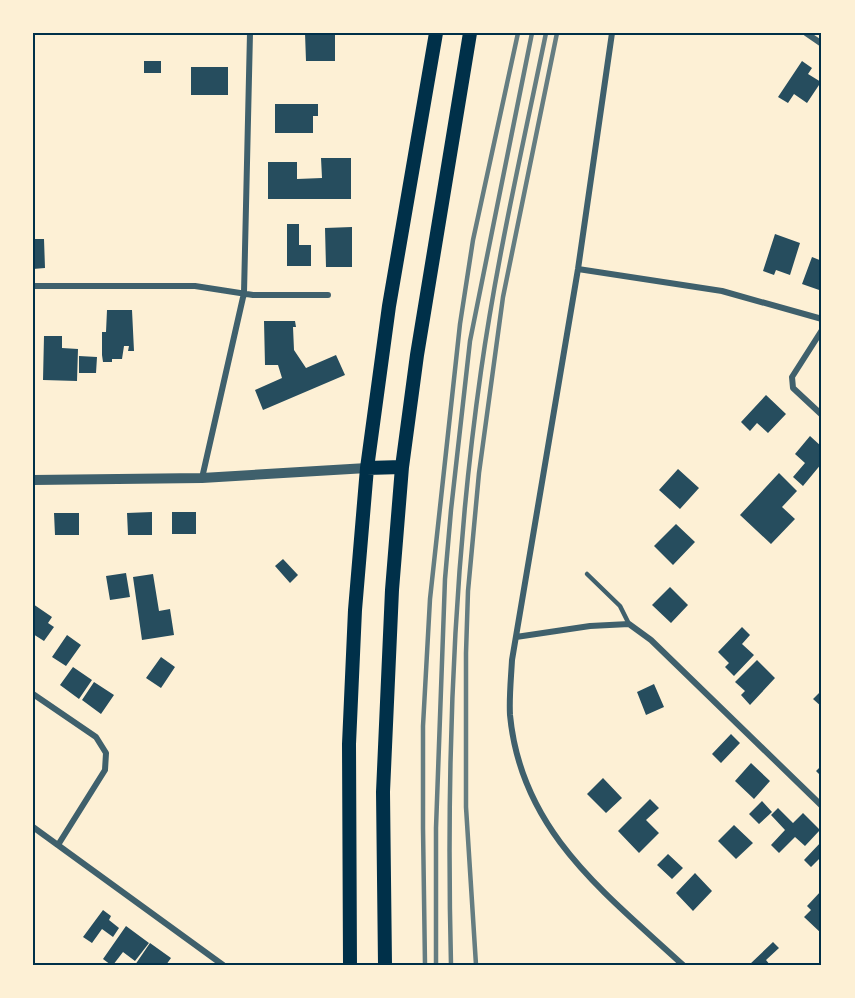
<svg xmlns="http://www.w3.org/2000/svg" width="855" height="998" font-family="Manrope,sans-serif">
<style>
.building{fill:#264d5e}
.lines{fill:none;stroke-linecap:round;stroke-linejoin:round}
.service{stroke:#3f606c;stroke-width:4.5}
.minor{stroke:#3f606c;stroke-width:6}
.tertiary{stroke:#3f606c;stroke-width:10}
.trunk{stroke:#003049;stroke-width:14}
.rail{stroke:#657d81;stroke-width:4.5}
.neatline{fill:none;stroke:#003049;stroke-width:2}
</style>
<rect width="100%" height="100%" fill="#fdf0d5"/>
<path class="building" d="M305,33H335V61H306Z
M144,61H161V73H144Z
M802,61L812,68L808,74L821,82L807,103L794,94L788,103L778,97Z
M191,67H228V95H191Z
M275,104H318V116H313V133H275Z
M321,158H351V199H268V162H297V179L322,178Z
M287,224H299V245H311V266H287Z
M352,227V267H326L325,228Z
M775,234L800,243L790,275L776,270L774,275L763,271Z
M33,239H44L45,268L33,269Z
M812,257L822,261V291L802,284Z
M107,310H132L134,351H128L129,346H124L122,359H112V362H103L102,355V332H106Z
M264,321H295L296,327H293L294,350L306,368L336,355L345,375L263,410L255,390L282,378L278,365H265Z
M44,336H62V348L78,349L77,381L43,380Z
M79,356L97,357L96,373H79Z
M766,395L786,414L768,433L757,423L750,431L741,422Z
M810,436L822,447V463L803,486L793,477L805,463L795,454Z
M678,469L699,488L680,509L659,490Z
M779,473L797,491L782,507L795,519L771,544L740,515Z
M152,512V535H128L127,513Z
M172,512H196V534H172Z
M54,513H79V535H55Z
M676,524L695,542L673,565L654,546Z
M283,559L298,575L290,583L275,566Z
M126,573L130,597L110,600L106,576Z
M153,574L159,611L170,609L174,635L142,640L133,577Z
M670,587L688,605L671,623L652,605Z
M33,604L52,617L48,623L54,627L44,641L33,634Z
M742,627L750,635L742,644L754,655L734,676L725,667L729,663L718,652Z
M67,635L81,645L66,666L52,657Z
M161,657L175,667L161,688L146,678Z
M757,660L775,678L750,705L741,695L745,691L735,682Z
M73,667L92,680L79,699L60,685Z
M94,682L114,695L101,714L82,700Z
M654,684L664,707L646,715L637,692Z
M822,690V707L813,699Z
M731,734L740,743L721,763L712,754Z
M751,763L770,781L754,799L735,781Z
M822,765V777L816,771Z
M603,778L622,798L606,813L587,794Z
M650,799L659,808L646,820L659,833L639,853L618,831Z
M762,801L772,812L759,824L749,814Z
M778,808L793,823L803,813L820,830L805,846L795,837L779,853L771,845L785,830L771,815Z
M734,825L753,843L736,859L718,841Z
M822,841V859L820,858L811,867L804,860Z
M668,854L683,868L672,879L657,865Z
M695,873L712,891L693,911L676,893Z
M822,890V934L804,917L811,910L807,906Z
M103,910L111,916L109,920L119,928L113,937L102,929L92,943L83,937Z
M126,926L149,943L135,961L123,952L113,965H111L103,959Z
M773,942L779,948L766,960L770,965H749Z
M150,943L171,958L166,965H135Z"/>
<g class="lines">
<path class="service" d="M587,574L620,606L629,624"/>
<path class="minor" d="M612,33L578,269L512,660C511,679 509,697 510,715C521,831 604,892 683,965
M806,33L822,44
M578,269L722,291L822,319
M33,286H195L253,295H328
M822,330L792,377L793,388L822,415
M202,478L244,293L250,33
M516,637L590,626L629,624L651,640L822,806
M33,694L96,737L106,753L105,770L58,845
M33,827L223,965"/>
<path class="tertiary" d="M33,480L202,478L367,468"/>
<path class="trunk" d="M367,468L402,467
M350,965L349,744L355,610L367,468L389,306L436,33
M385,965L383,792L392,590L402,467L417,355L470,33"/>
<path class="rail" d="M425,965L423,828V726L430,599L460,324L473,240L518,33
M436,965V828L445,579L451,510L470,341L532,33
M451,965C446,767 453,567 481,371C497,258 523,145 546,33
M476,965L466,807V653L468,591L479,473L503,297L557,33"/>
</g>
<rect width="855" height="998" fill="none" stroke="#fdf0d5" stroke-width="69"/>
<rect x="34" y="34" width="786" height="930" class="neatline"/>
</svg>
